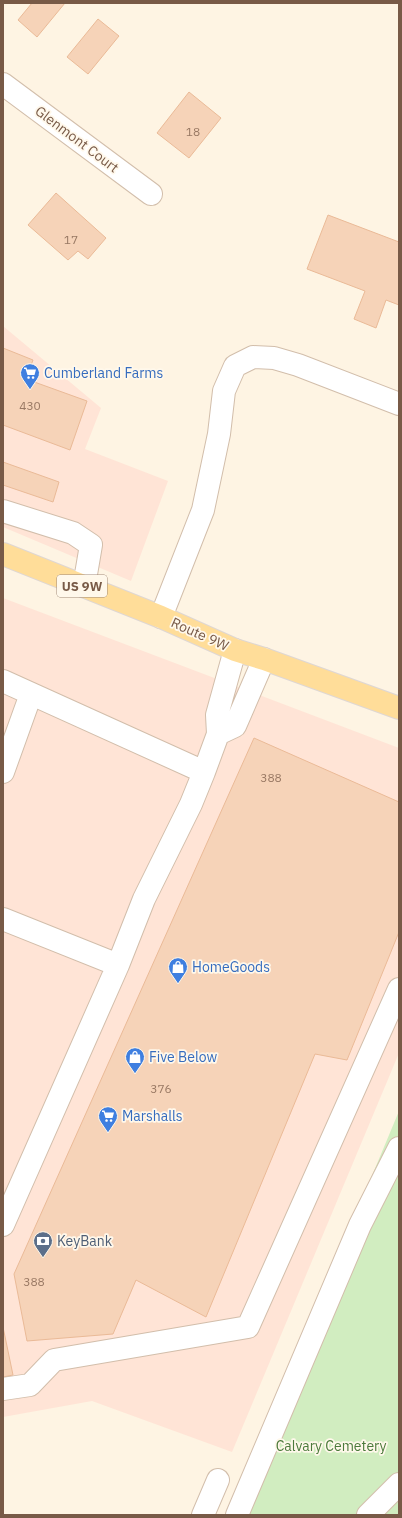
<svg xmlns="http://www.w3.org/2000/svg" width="402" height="1518" font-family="'IBM Plex Sans',sans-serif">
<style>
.commercial{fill:#ffe4d6}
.green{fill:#d1edc0}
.building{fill:#f6d3b8;stroke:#eaba97}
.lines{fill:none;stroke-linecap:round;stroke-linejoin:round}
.minor-casing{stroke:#d2beab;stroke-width:24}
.major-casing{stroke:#dfd7d3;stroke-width:24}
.minor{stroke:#fff;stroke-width:22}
.major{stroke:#fd9;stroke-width:22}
.labels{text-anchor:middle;stroke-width:3.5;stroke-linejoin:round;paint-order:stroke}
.number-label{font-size:12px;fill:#987863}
.shield{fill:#fff8eb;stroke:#a08978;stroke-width:1}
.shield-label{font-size:13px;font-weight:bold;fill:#785a47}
.street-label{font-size:14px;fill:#785a47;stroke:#fff8eb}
.shop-label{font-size:14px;fill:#366cbe;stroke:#fff8eb;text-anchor:start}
.service-label{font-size:14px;fill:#4e5e75;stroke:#fff8eb;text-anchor:start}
.park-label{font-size:14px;fill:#4b7a3b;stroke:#fff8eb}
</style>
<rect width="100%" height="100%" fill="#fef4e3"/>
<path class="commercial" d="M3,326L101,408L85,449L168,481L131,581L3,527Z
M3,598L399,748V1053L232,1452L92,1401L3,1417Z"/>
<path class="green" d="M399,1111V1515H227L379,1159Z"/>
<path class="building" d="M32,3H65L37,37L18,20Z
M98,19L119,36L88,74L67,57Z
M189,92L221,118L189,158L157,133Z
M56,193L106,238L88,259L78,251L68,260L28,225Z
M328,215L399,242V305L386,300L376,328L354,319L365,291L307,269Z
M3,348L33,360L26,379L87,401L70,450L3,425Z
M3,462L59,482L53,502L3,485Z
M254,738L399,802V932L347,1060L315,1054L206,1317L136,1280L113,1334L27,1341L14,1274Z
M3,1327L13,1375L3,1377Z"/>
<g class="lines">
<defs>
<path id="minor" d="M3,84L151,194
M3,511L73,533L91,545L84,586
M161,617L203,510L219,434L224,391L235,366L253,357L274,358L298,365L399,404
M3,681L204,772
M218,734L235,726L264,659
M3,772L31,694
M3,919L118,965
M3,1225L118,965L144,899L191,804L204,772L218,734L217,715L235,650
M3,1389L30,1385L54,1360L248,1327L399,989
M203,1515L218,1480
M237,1515L360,1225L399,1148
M368,1515L399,1484"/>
<path id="major" d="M3,554L161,617L235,650L264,659L399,708"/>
</defs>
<use href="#minor" class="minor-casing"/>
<use href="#major" class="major-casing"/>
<use href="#minor" class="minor"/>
<use href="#major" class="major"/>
</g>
<defs>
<symbol id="supermarket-pin" viewBox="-11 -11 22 30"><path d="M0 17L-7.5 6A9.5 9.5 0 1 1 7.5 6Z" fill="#3f7fe0" stroke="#fff8eb"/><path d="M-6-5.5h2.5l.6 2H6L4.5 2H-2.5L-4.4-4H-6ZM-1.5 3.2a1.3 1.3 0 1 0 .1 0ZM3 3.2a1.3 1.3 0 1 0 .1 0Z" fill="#fff"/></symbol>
<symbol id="shop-pin" viewBox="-11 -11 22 30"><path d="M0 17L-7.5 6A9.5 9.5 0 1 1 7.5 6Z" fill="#3f7fe0" stroke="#fff8eb"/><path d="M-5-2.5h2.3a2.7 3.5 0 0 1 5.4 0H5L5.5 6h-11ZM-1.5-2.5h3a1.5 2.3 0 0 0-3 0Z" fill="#fff"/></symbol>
<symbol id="bank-pin" viewBox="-11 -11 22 30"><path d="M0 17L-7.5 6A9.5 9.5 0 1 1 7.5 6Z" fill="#5c6f8a" stroke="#fff8eb"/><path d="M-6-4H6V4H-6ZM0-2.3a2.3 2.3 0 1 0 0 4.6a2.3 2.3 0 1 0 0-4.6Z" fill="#fff"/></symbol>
</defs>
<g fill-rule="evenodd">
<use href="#supermarket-pin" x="19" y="362" width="22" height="30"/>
<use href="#shop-pin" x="167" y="956" width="22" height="30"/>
<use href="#shop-pin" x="124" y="1046" width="22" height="30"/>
<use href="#supermarket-pin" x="97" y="1105" width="22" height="30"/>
<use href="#bank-pin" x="32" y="1230" width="22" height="30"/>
</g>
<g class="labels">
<g class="number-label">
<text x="193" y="136">18</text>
<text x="71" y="244">17</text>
<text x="30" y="410">430</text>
<text x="271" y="782">388</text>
<text x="161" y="1093">376</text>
<text x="34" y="1286">388</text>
</g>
<rect class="shield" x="57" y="575" width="50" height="22" rx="3"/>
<g class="shield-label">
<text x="82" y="591">US 9W</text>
</g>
<g class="street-label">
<text transform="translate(77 139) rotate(37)" y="5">Glenmont Court</text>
<text transform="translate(200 634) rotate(24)" y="5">Route 9W</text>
</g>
<g class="shop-label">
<text x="44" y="378">Cumberland Farms</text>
<text x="192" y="972">HomeGoods</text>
<text x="149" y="1062">Five Below</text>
<text x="122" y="1121">Marshalls</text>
</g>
<g class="service-label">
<text x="57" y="1246">KeyBank</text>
</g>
<g class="park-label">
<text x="331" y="1451">Calvary Cemetery</text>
</g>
</g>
<rect width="402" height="1518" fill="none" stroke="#785a47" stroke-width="8"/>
</svg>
